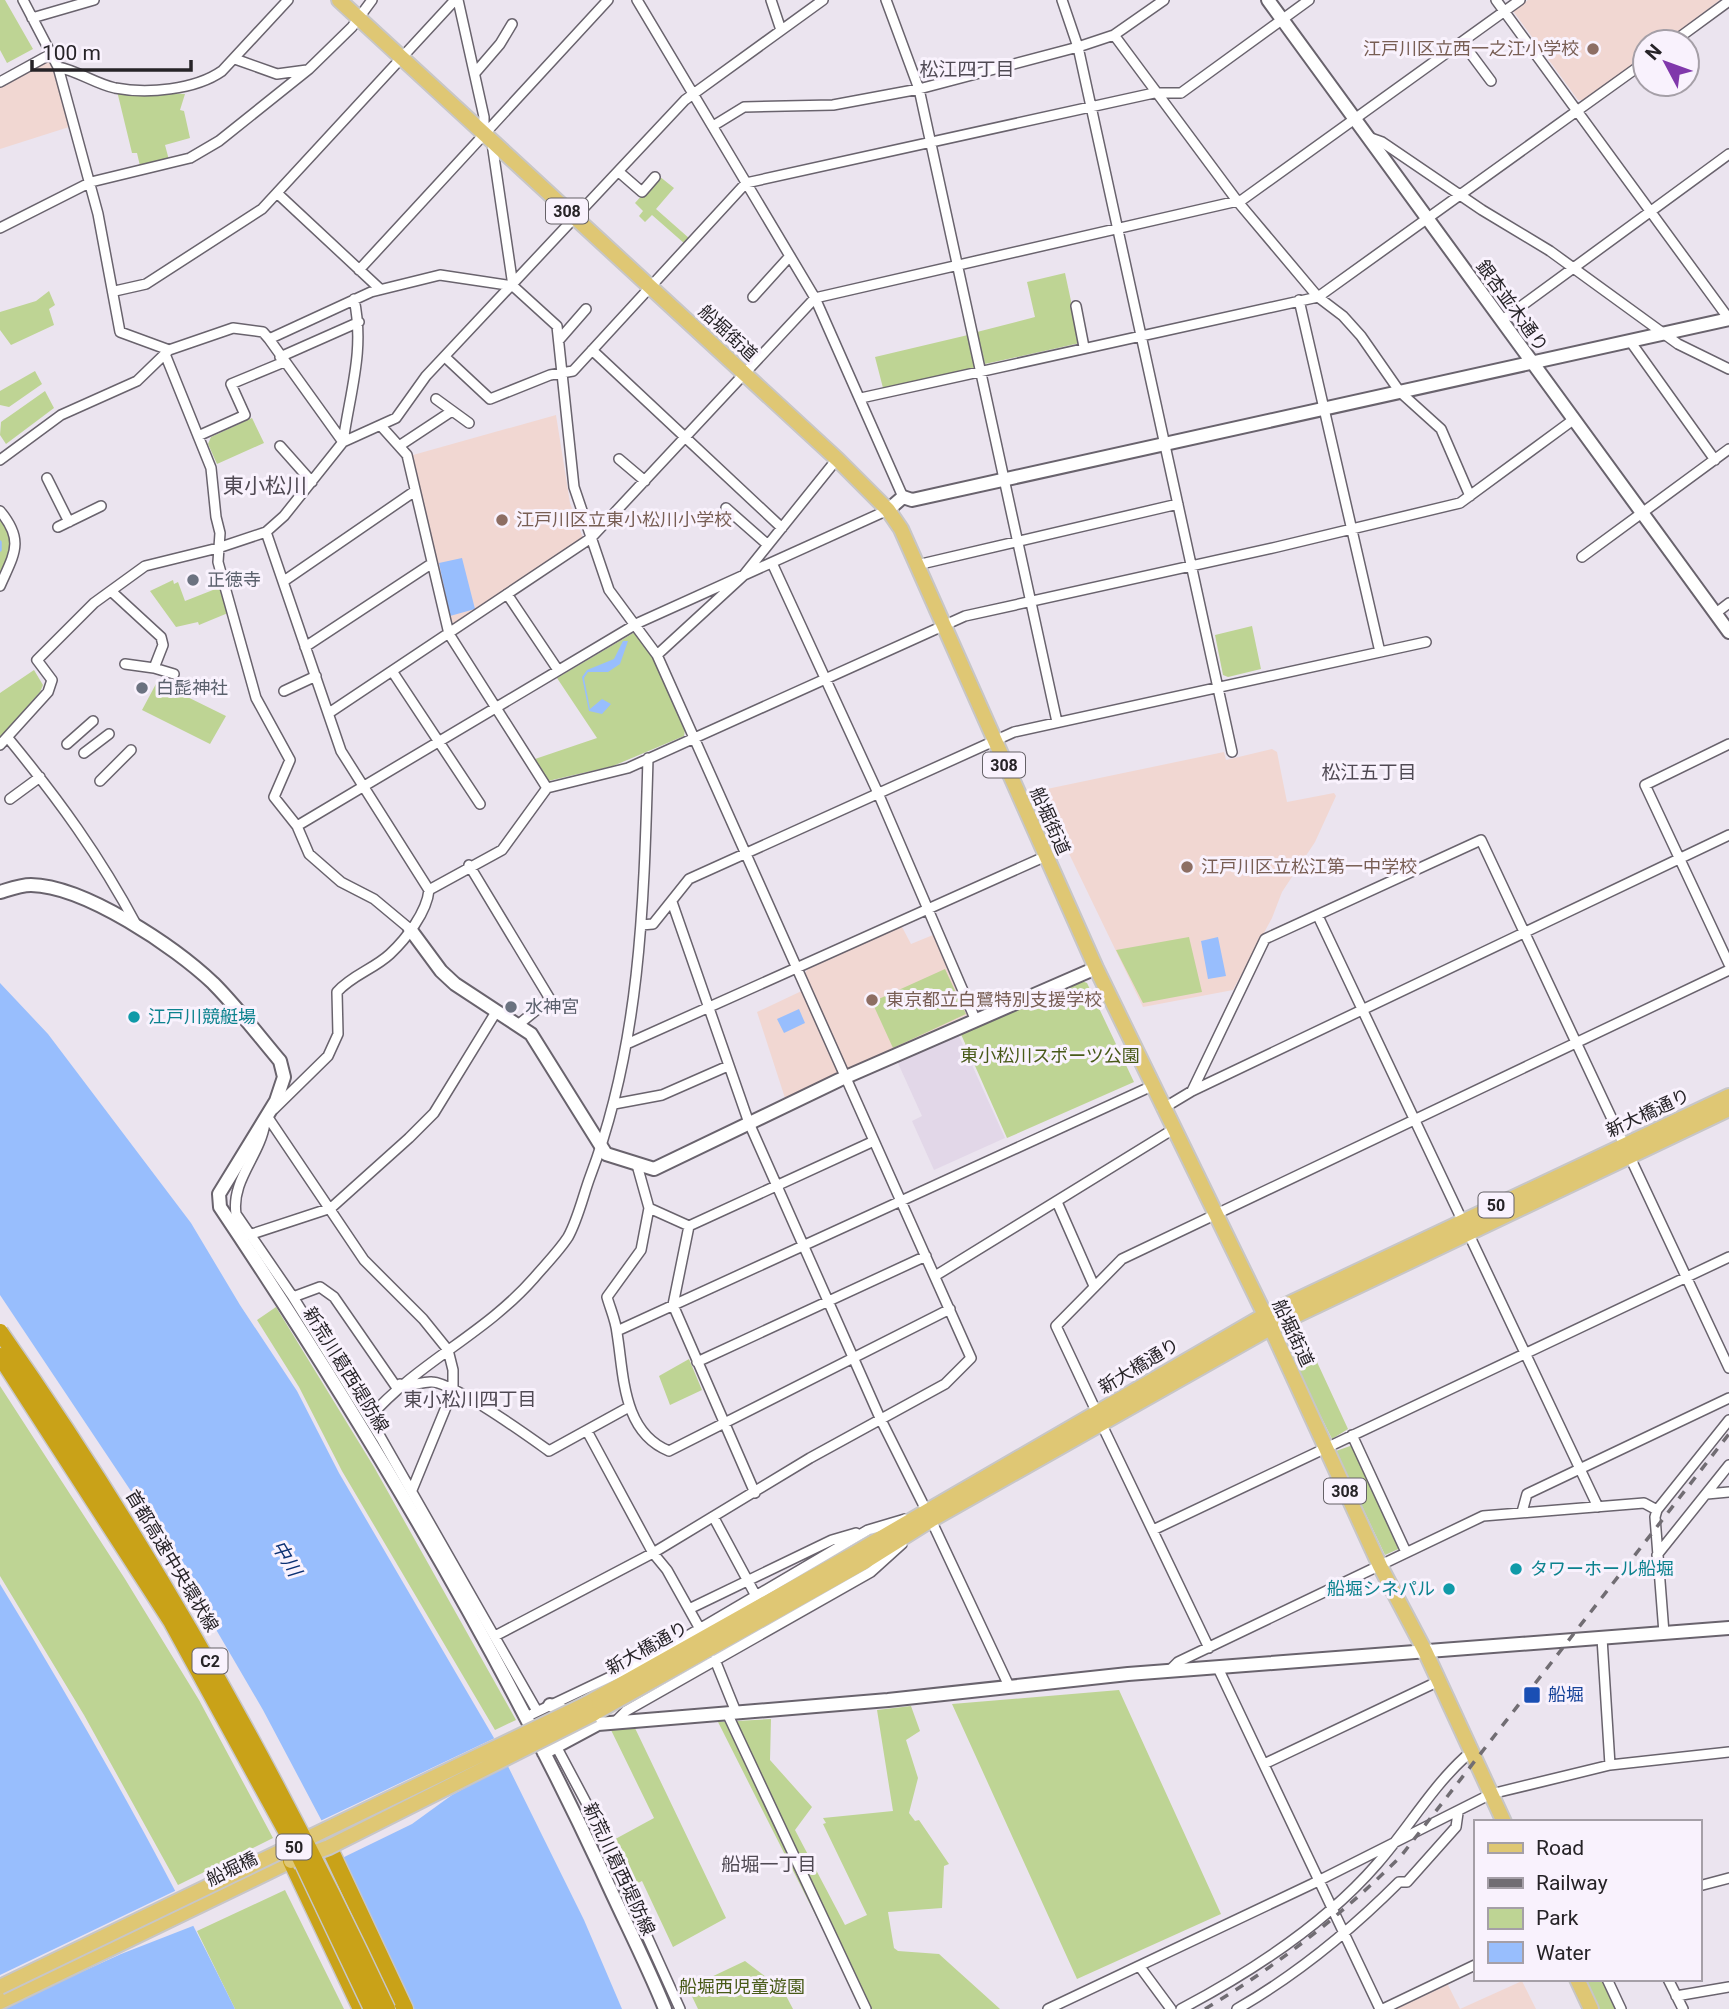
<svg xmlns="http://www.w3.org/2000/svg" width="1729" height="2009" font-family="Roboto,'Noto Sans JP',sans-serif">
<style>
.built{fill:#e2d7e8}
.education{fill:#f1d7d2}
.green{fill:#bed494}
.water{fill:#98befd}
.pier{fill:#ebe4ef}
.lines{fill:none;stroke-linecap:round;stroke-linejoin:round}
.stream{stroke:#98befd;stroke-width:3.5}
.street-casing{stroke:#69636d;stroke-width:12}
.secondary-casing{stroke:#69636d;stroke-width:16}
.primary-casing{stroke:#c7c6c7;stroke-width:18}
.highway-casing{stroke:#c7c6c7;stroke-width:19}
.street{stroke:#fff;stroke-width:9}
.secondary{stroke:#fff;stroke-width:12}
.primary{stroke:#dfc774;stroke-width:14}
.highway{stroke:#c9a218;stroke-width:16}
.rail{stroke:#716d73;stroke-width:3.5;stroke-dasharray:9 9;stroke-linecap:butt}
.primary-bridge-casing{stroke:#c7c6c7;stroke-width:18;stroke-linecap:butt}
.highway-bridge-casing{stroke:#c7c6c7;stroke-width:19;stroke-linecap:butt}
.primary-bridge{stroke:#dfc774;stroke-width:14}
.highway-bridge{stroke:#c9a218;stroke-width:16}
.education-dot{fill:#8d6e63;stroke:#f9f2fd;stroke-width:2.5}
.worship-dot{fill:#6b7280;stroke:#f9f2fd;stroke-width:2.5}
.culture-dot{fill:#0f9aa8;stroke:#f9f2fd;stroke-width:2.5}
.transit-dot{fill:#1a4fb4;stroke:#f9f2fd;stroke-width:2.5}
.labels{text-anchor:middle;stroke-width:6;stroke-linejoin:round;paint-order:stroke}
.shield{fill:#f9f2fd;stroke:#656167;stroke-width:2}
.shield-label{font-size:16px;font-weight:bold;fill:#262327}
.education-label{font-size:18px;fill:#785e54;stroke:#f9f2fd;text-anchor:start}
.street-label{font-size:18px;fill:#262327;stroke:#f9f2fd}
.worship-label{font-size:18px;fill:#5b616d;stroke:#f9f2fd;text-anchor:start}
.culture-label{font-size:18px;fill:#0d838f;stroke:#f9f2fd;text-anchor:start}
.park-label{font-size:18px;fill:#485a18;stroke:#f9f2fd}
.transit-label{font-size:18px;fill:#164399;stroke:#f9f2fd;text-anchor:start}
.neighbourhood-label{font-size:19px;fill:#504a54;stroke:#f9f2fd}
.water-label{font-size:19px;font-style:italic;fill:#0b3174;stroke:#f9f2fd}
.quarter-label{font-size:21px;fill:#504a54;stroke:#f9f2fd}
</style>
<rect width="100%" height="100%" fill="#ebe4ef"/>
<path class="built" d="M958,1034L1005,1138L934,1170L912,1121L922,1116L897,1061Z"/>
<path class="education" d="M1528,0H1720L1665,42H1645V57L1586,100H1578L1513,11Z
M50,58L54,63L69,127L0,149V87Z
M556,415L570,503L583,538L456,623L448,622L413,455Z
M1272,749L1277,752L1287,802L1334,793L1336,796L1315,842L1282,892L1272,918L1233,990L1143,1007L1060,835L1042,790L1224,752L1226,760Z
M901,925L911,944L933,935L967,1015L785,1098L757,1012L810,987L805,973L809,967Z
M1522,1981L1536,2009H1460Z
M1448,1985L1460,2009H1395L1447,1985Z"/>
<path class="green" d="M0,0H5L33,49L7,63L0,50Z
M117,91L185,94L180,110L184,111L190,138L165,145L169,160L140,166L137,153H132Z
M659,176L674,188L656,209L690,239L685,244L652,215L645,222L639,216L643,211L635,203Z
M1065,273L1080,343L985,364L977,332L1035,317L1027,282Z
M49,291L55,305L49,309L54,325L11,345L0,330V312L36,301Z
M968,335L977,367L883,388L875,357Z
M35,371L42,384L9,407L0,405V391Z
M45,391L54,408L6,444L0,435L1,422Z
M252,418L264,443L217,464L208,444L211,437Z
M0,515L14,540L0,580Z
M218,579L228,613L199,625L198,622L176,627L150,591L173,580L174,584L178,582L185,601L218,588Z
M1252,626L1261,669L1228,677L1223,675L1215,635Z
M635,632L652,655L685,730L684,736L613,766L548,781L535,759L597,738L557,678Z
M34,670L43,685L40,692L0,738V693Z
M157,682L226,716L210,744L142,710Z
M1189,937L1202,992L1143,1003L1116,950Z
M945,969L966,1014L893,1048L872,1002Z
M1079,980L1087,983L1134,1082L1007,1138L960,1032Z
M276,1307L374,1467L516,1720L495,1730L342,1471L299,1387L257,1320Z
M1311,1349L1348,1429L1332,1439L1292,1357Z
M689,1359L702,1390L670,1405L659,1376Z
M0,1386L125,1579L199,1700L273,1838L178,1885L84,1715L0,1576Z
M1353,1445L1405,1546L1385,1555L1336,1451Z
M1119,1690L1221,1914L1077,1979L952,1704Z
M911,1706L920,1731L906,1740L918,1778L909,1813L915,1821L919,1820L949,1864L944,1866L942,1908L888,1912L894,1948L898,1951L939,1954L1000,2009H866L831,1931L824,1932L718,1722L771,1719L770,1760L812,1807L795,1830L845,1925L867,1915L823,1824L826,1823L823,1818L893,1811L877,1710Z
M634,1726L726,1918L673,1947L642,1881L630,1887L608,1843L654,1818L611,1730Z
M285,1890L344,2009H235L197,1931Z
M745,1961L783,1990L793,2009H698L688,1988Z
M1583,1979H1601L1615,2009H1598Z"/>
<path class="water" d="M462,558L475,609L450,616L439,563Z
M623,641H628L620,664L608,672H588L584,678L590,709L602,699L611,704L602,714L589,711L582,677L587,670L614,659Z
M1218,937L1226,976L1208,979L1201,941Z
M0,983L48,1034L191,1223L240,1305L297,1391L339,1473L494,1738L584,1920L622,2009H413L334,1844L263,1710L165,1542L0,1295Z
M799,1009L805,1023L784,1033L777,1019Z
M0,1584C85,1723 164,1863 235,2009H0Z"/>
<path class="pier" d="M497,1737L511,1763L452,1795L412,1824L338,1860L318,1822Z
M179,1889L198,1924L121,1954L0,2009V1975Z"/>
<g class="lines">
<path class="stream" d="M0,542V550"/>
<defs>
<path id="street" d="M23,0L58,67L98,214L120,332L169,350
M458,0L484,117V133
M637,0L815,298L903,497
M771,0L781,30
M886,0L919,89L1057,722
M1062,0L1078,47L1232,752
M1496,0L1729,319
M32,18L94,0
M1114,35L1238,202L1318,297L1343,316L1361,336L1400,392L1441,429L1470,496
M1462,42L1491,81
M1673,42L1729,1
M235,59L277,74L307,70
M58,67C78,71 96,84 115,88C147,94 195,90 222,71L288,0
M475,73L500,44L512,24
M0,82L51,54
M713,126L744,107L833,105L919,89L1078,47L1114,35L1164,0
M1368,137L1382,142L1482,210L1550,251L1678,344L1729,369
M492,143L513,286L557,326L574,487L609,590L657,655L971,1358L945,1384L810,1458L653,1553L495,1636
M619,172L642,192L655,177
M277,193L380,289
M0,228L91,182L190,158L219,141L309,69L352,27L372,0
M359,270L608,0
M115,291L146,284L262,209L455,0
M753,297L790,256
M1299,300L1380,652
M1076,306L1084,347
M1501,321L1729,154
M269,339L343,442
M559,340L586,309
M1630,341L1715,460
M592,350L782,528
M165,354L211,468L216,517L220,533L218,562L256,698L290,760L274,797L297,826L309,854L341,882L374,899L410,929
M280,357L359,322
M445,357L490,399L550,375L573,371L746,183L1154,93H1181L1309,0
M861,398L1318,297L1645,62
M436,399L469,423
M381,426L407,455L449,634L547,788
M198,436L245,415L231,384L284,362
M343,442C350,392 365,350 354,299
M280,446L312,482
M399,446L452,411
M619,459L645,481
M0,460L61,415L137,381L169,350L233,328L263,332L269,339L371,292L440,275L513,286
M47,478L69,522
M726,508L768,545
M0,511C25,541 14,554 0,586
M58,527L101,506
M266,532L341,751L429,890
M1582,557L1729,449
M772,563L878,793L976,1021
M917,565L1178,504
M284,581L415,491
M111,591L161,637L163,645L154,668
M507,594L558,670
M1716,613L1729,603
M305,647L431,564
M657,655L743,576L837,459
M125,664L154,668L174,674
M392,671L480,804
M284,691L316,676
M329,713L591,538L815,298L1242,200L1520,0
M8,738C59,800 99,855 137,926
M67,744L93,721
M1729,744L1645,785L1729,964
M0,745L48,692L52,680L37,660L94,603L145,566L218,548L266,532L284,516L343,442L396,418L426,376L685,100L823,0
M84,753L109,734
M100,781L131,750
M10,799L40,777
M297,826L638,623L888,510
M469,865L550,999L519,1024
M672,902L749,1123L880,1418L926,1510
M1318,916L1598,1507
M641,925L653,924L689,879L1014,732L1426,642
M629,1043L1044,857
M1192,1091L1265,939L1481,840L1729,1368
M614,1104L662,1095L728,1066
M274,1109L328,1056L338,1034L337,992C352,975 374,969 390,954C406,939 427,912 429,890L502,850L547,788L628,768L965,616L1277,547L1460,503L1573,420
M1162,1109L1192,1091L1729,835
M267,1116L364,1260L423,1319L448,1350L453,1370V1390L412,1490
M265,1123C260,1156 231,1180 236,1214L293,1297L381,1438L537,1711
M637,1165L649,1208L641,1250L607,1297C610,1308 616,1321 617,1333C624,1375 622,1432 669,1451L950,1309
M1057,1202L1094,1286
M649,1208L689,1226
M249,1235L331,1208L409,1138L434,1113L496,1012
M935,1276L1172,1130
M293,1297L320,1287L334,1297L397,1388
M617,1331L1152,1086
M697,1362L926,1256
M400,1384C413,1388 420,1381 432,1382C455,1383 528,1436 549,1451L629,1407
M1097,1413L1056,1326L1122,1259L1729,970
M369,1418C419,1361 484,1335 534,1278C545,1265 559,1251 568,1237C578,1219 583,1196 590,1177C641,1043 644,900 648,758
M1101,1423L1209,1648
M587,1431L653,1553L667,1570L700,1629
M1352,1435L1406,1552
M755,1493L673,1305L689,1226L874,1141
M1707,1494L1729,1492
M1657,1510L1729,1420
M1522,1512L1527,1494L1729,1398
M714,1518L756,1596
M931,1520L1009,1686
M1153,1530L1729,1257
M1657,1555L1729,1465
M689,1609L832,1540L856,1533
M1602,1638L1610,1765
M715,1660L736,1712
M1218,1668L1380,2009
M1169,1671L1178,1662L1483,1516L1644,1503L1657,1510L1655,1517L1664,1633
M727,1713L866,2009
M526,1717L650,1658L868,1530L905,1519
M614,1723L626,1711L871,1572L902,1544
M556,1746L589,1808L680,2009
M1264,1764L1439,1681
M1699,1886L1729,1878
M1140,1967L1171,2009
M1607,1979L1621,2009
M1668,1979L1683,2009
M1676,1996L1729,1987
M1048,2009L1312,1884L1491,1794L1610,1765L1729,1752
M1181,2009C1251,1972 1325,1924 1377,1864C1407,1830 1431,1788 1465,1757
M1237,2009C1296,1975 1351,1930 1399,1882H1407L1456,1827L1458,1813
M1383,2009L1475,1965"/>
<path id="secondary" d="M1268,0L1729,632
M888,510L903,497L912,500L1729,319
M0,892C10,889 21,885 31,885C85,886 175,947 213,983C237,1007 258,1035 280,1061L284,1077L276,1101L219,1194L220,1207C362,1419 493,1638 601,1869C622,1916 646,1962 665,2009
M410,929L441,971L455,984L531,1034L606,1154L654,1169L839,1080L1096,968
M550,1705L576,1715
M544,1753L598,1724L888,1700L1128,1674L1729,1628"/>
<path id="primary" d="M339,0L837,459L888,510L901,529L1096,968L1265,1315L1380,1566L1425,1651L1504,1822
M586,1704L855,1553L1265,1315L1729,1096
M593,1714L861,1564L931,1520L1270,1328L1729,1109
M1577,1979L1591,2009
M0,2002L291,1861"/>
<path id="highway" d="M361,2009L291,1861L301,1843L329,1847L405,2009"/>
</defs>
<use href="#street" class="street-casing"/>
<use href="#secondary" class="secondary-casing"/>
<use href="#primary" class="primary-casing"/>
<use href="#highway" class="highway-casing"/>
<use href="#street" class="street"/>
<use href="#secondary" class="secondary"/>
<use href="#primary" class="primary"/>
<use href="#highway" class="highway"/>
<path class="rail" d="M1205,2009C1277,1966 1342,1915 1401,1856L1729,1434"/>
<defs>
<path id="primary-bridge" d="M291,1861L329,1847L593,1714
M0,1987L586,1704"/>
<path id="highway-bridge" d="M0,1332C151,1548 276,1771 387,2009
M0,1356L171,1621L298,1853L372,2009"/>
</defs>
<use href="#primary-bridge" class="primary-bridge-casing"/>
<use href="#highway-bridge" class="highway-bridge-casing"/>
<use href="#primary-bridge" class="primary-bridge"/>
<use href="#highway-bridge" class="highway-bridge"/>
</g>
<g class="education-dot">
<circle cx="1593" cy="49" r="7"/>
<circle cx="502" cy="520" r="7"/>
<circle cx="1187" cy="867" r="7"/>
<circle cx="872" cy="1000" r="7"/>
</g>
<g class="worship-dot">
<circle cx="193" cy="580" r="7"/>
<circle cx="142" cy="688" r="7"/>
<circle cx="511" cy="1007" r="7"/>
</g>
<g class="culture-dot">
<circle cx="134" cy="1017" r="7"/>
<circle cx="1516" cy="1569" r="7"/>
<circle cx="1449" cy="1589" r="7"/>
</g>
<rect class="transit-dot" x="1523" y="1686" width="18" height="18" rx="3.5"/>
<g class="labels">
<g class="shield">
<rect x="546" y="198.5" width="42" height="25" rx="5"/>
<rect x="983" y="752.5" width="42" height="25" rx="5"/>
<rect x="1478.5" y="1192.5" width="35" height="25" rx="5"/>
<rect x="1324" y="1478.5" width="42" height="25" rx="5"/>
<rect x="192.5" y="1648.5" width="35" height="25" rx="5"/>
<rect x="276.5" y="1834.5" width="35" height="25" rx="5"/>
</g>
<g class="shield-label">
<text x="567" y="217">308</text>
<text x="1004" y="771">308</text>
<text x="1496" y="1211">50</text>
<text x="1345" y="1497">308</text>
<text x="210" y="1667">C2</text>
<text x="294" y="1853">50</text>
</g>
<g class="education-label">
<text x="1579" y="55" text-anchor="end">江戸川区立西一之江小学校</text>
<text x="516" y="526">江戸川区立東小松川小学校</text>
<text x="1201" y="873">江戸川区立松江第一中学校</text>
<text x="886" y="1006">東京都立白鷺特別支援学校</text>
</g>
<g class="street-label">
<text transform="translate(1512 306) rotate(54)" y="6">銀杏並木通り</text>
<text transform="translate(728 333) rotate(43)" y="6">船堀街道</text>
<text transform="translate(1050 821) rotate(66)" y="6">船堀街道</text>
<text transform="translate(1648 1113) rotate(-25)" y="6">新大橋通り</text>
<text transform="translate(1293 1333) rotate(65)" y="6">船堀街道</text>
<text transform="translate(1139 1366) rotate(-31)" y="6">新大橋通り</text>
<text transform="translate(346 1370) rotate(58)" y="6">新荒川葛西堤防線</text>
<text transform="translate(172 1561) rotate(59)" y="6">首都高速中央環状線</text>
<text transform="translate(647 1648) rotate(-29)" y="6">新大橋通り</text>
<text transform="translate(232 1869) rotate(-26)" y="6">船堀橋</text>
<text transform="translate(619 1869) rotate(65)" y="6">新荒川葛西堤防線</text>
</g>
<g class="worship-label">
<text x="207" y="586">正徳寺</text>
<text x="156" y="694">白髭神社</text>
<text x="525" y="1013">水神宮</text>
</g>
<g class="culture-label">
<text x="148" y="1023">江戸川競艇場</text>
<text x="1530" y="1575">タワーホール船堀</text>
<text x="1435" y="1595" text-anchor="end">船堀シネパル</text>
</g>
<g class="park-label">
<text x="1050" y="1062">東小松川スポーツ公園</text>
<text x="742" y="1993">船堀西児童遊園</text>
</g>
<g class="transit-label">
<text x="1548" y="1701">船堀</text>
</g>
<g class="neighbourhood-label">
<text x="967" y="76">松江四丁目</text>
<text x="1369" y="779">松江五丁目</text>
<text x="470" y="1406">東小松川四丁目</text>
<text x="769" y="1871">船堀一丁目</text>
</g>
<g class="water-label">
<text transform="translate(287 1558) rotate(59)" y="7">中川</text>
</g>
<g class="quarter-label">
<text x="265" y="493">東小松川</text>
</g>
</g>
<rect x="1474" y="1820" width="228" height="161" fill="#f9f2fd" stroke="#a59fa7" stroke-width="2"/>
<rect x="1488" y="1843" width="35" height="10" fill="#dfc774" stroke="#a59fa7" stroke-width="2"/>
<text x="1536" y="1855" font-size="21" fill="#262327">Road</text>
<rect x="1488" y="1878" width="35" height="10" fill="#716d73" stroke="#a59fa7" stroke-width="2"/>
<text x="1536" y="1890" font-size="21" fill="#262327">Railway</text>
<rect x="1488" y="1908" width="35" height="21" fill="#bed494" stroke="#a59fa7" stroke-width="2"/>
<text x="1536" y="1925" font-size="21" fill="#262327">Park</text>
<rect x="1488" y="1942" width="35" height="21" fill="#98befd" stroke="#a59fa7" stroke-width="2"/>
<text x="1536" y="1960" font-size="21" fill="#262327">Water</text>
<g transform="translate(1666 63) rotate(311)"><circle r="33" fill="#f9f2fd" stroke="#a59fa7" stroke-width="2"/>
<path d="M0-5L12 26L0 18L-12 26Z" fill="#8038ab"/>
<text y="-10" font-size="19" font-weight="bold" text-anchor="middle" fill="#262327">N</text>
</g>
<path d="M32 60v10h159v-10" fill="none" stroke="#262327" stroke-width="3.5"/>
<text x="42" y="60" font-size="21" fill="#262327" stroke="#f9f2fd" stroke-width="5" paint-order="stroke">100 m</text>
</svg>
